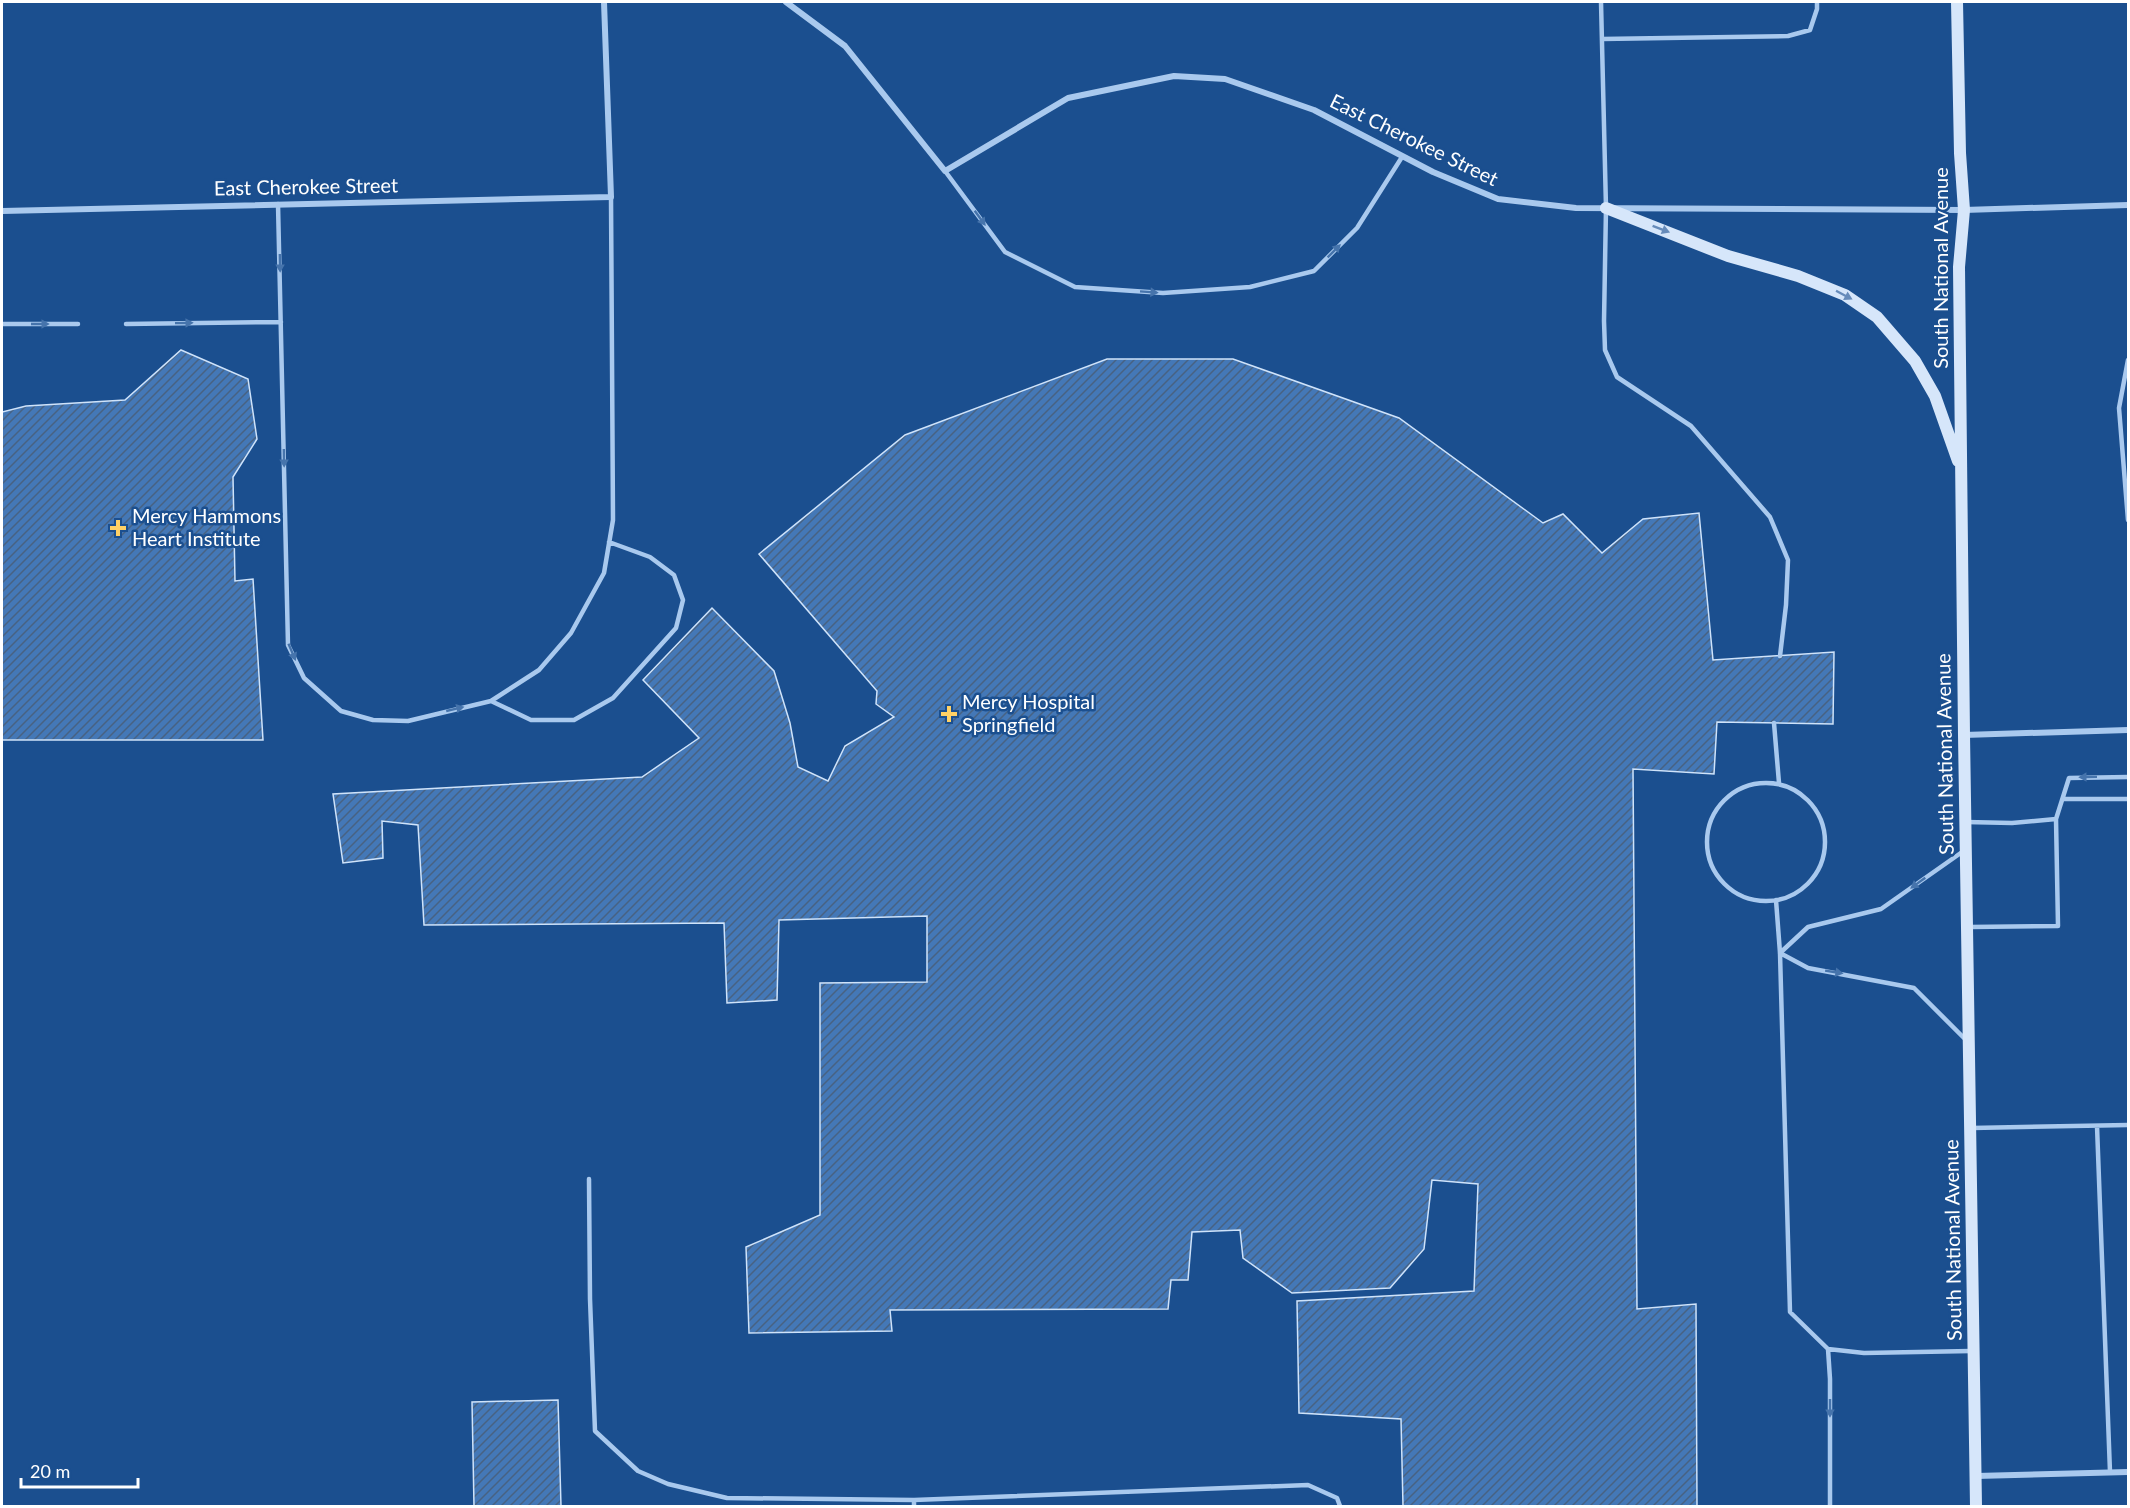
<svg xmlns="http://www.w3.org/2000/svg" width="2130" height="1508" font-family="Lato,sans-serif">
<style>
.building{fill:url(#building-hatch);stroke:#cfe3fa;stroke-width:1.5}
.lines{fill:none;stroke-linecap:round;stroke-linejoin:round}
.lane{stroke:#a9c9ee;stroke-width:4.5}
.street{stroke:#a9c9ee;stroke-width:6}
.secondary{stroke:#d6e6fa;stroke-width:12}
.oneway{fill:#4674ac}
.oneway2{fill:#668bba}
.poi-dot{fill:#ffd166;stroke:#1b4f8f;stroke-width:2}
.labels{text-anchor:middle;stroke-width:5;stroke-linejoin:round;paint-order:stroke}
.street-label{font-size:20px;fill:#fff;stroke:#1b4f8f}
.poi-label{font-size:20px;fill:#fff;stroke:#1b4f8f;text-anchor:start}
</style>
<defs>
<pattern id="building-hatch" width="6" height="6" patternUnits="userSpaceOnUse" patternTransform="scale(1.5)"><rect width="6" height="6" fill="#4478b7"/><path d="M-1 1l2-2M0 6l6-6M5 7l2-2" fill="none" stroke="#486282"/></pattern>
</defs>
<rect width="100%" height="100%" fill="#1b4f8f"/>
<path class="building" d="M181,350L248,379L257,439L233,477L235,581L253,579L263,740H2V412L26,406L125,400Z
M1107,359H1233L1399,418L1543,523L1563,514L1602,553L1643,519L1699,513L1713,660L1834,652L1833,724L1717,722L1714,774L1633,769L1637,1309L1696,1304L1697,1506H1403L1401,1419L1299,1413L1297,1301L1474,1291L1478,1184L1432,1180L1424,1249L1390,1288L1292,1293L1243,1258L1240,1230L1192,1232L1188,1280H1171L1168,1309L890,1310L892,1331L749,1333L746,1247L820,1215V983L927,982V916L779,920L777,1000L727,1003L724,923L424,925L418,825L382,821L383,858L343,863L333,794L642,777L699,738L643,680L712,608L774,671L790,723L798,767L828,781L845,746L894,717L876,704L877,691L759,554L905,435Z
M558,1400L561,1506H474L472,1402Z"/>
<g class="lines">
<path class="lane" d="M1601,2L1606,208L1604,321L1605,350L1617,377L1691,426L1770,517L1788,560L1786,605L1780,656
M1602,39L1788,36L1810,30L1817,9V2
M945,171L1005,252L1075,287L1163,293L1250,287L1314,271L1357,228L1402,157
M278,204L288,645L304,678L341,711L373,720L408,721L491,701L539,670L571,633L604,573L613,520L611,197
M2,324H78
M126,324L281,322
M2128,360L2119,408L2128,520
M491,701L531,720H574L613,698L676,628L683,600L674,575L650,557L609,542
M1774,723L1779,783
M1707 842a59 59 0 1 1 118 0a59 59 0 1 1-118 0Z
M2063,799H2128
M1966,822L2012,823L2056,819
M1776,900L1780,953L1790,1312L1828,1349L1864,1353L1971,1351
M1970,927L2058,926L2056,819L2069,778L2128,777
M1780,953L1808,968L1914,988L1966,1040
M1780,953L1808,927L1881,909L1965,850
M2097,1126L2110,1472
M1972,1128L2128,1125
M589,1179L590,1299L595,1431L638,1471L668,1484L727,1498L914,1500V1506
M1828,1349L1830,1379V1506
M914,1500L1308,1485L1337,1498L1340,1506"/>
<path class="street" d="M786,2L845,46L945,171L1068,98L1174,76L1225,79L1314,110L1433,172L1498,199L1576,208L1964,210L2128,205
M2,211L611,197L604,2
M1964,735L2128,730
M1976,1476L2128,1472"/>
<path class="secondary" d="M1957,2L1960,153L1964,210L1959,267L1964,735L1976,1506
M1606,208L1728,256L1798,276L1845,295L1877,317L1915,361L1935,396L1958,461"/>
</g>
<defs><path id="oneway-solid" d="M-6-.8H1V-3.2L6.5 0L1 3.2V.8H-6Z" transform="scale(1.5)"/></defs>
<g class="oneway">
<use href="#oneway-solid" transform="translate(980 218) rotate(54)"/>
<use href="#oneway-solid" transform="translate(1334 251) rotate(-45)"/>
<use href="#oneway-solid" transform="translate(280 263) rotate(89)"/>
<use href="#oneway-solid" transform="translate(1149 292) rotate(4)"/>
<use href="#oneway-solid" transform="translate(184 323) rotate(-1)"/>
<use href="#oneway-solid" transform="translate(40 324)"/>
<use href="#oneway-solid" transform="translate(284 458) rotate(89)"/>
<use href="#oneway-solid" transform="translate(292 652) rotate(67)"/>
<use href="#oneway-solid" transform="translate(455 709) rotate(-13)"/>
<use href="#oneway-solid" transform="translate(2088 777) rotate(179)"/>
<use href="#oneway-solid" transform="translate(1918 883) rotate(144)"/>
<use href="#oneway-solid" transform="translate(1834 972) rotate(9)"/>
<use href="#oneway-solid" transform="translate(1830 1408) rotate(90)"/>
</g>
<g class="oneway2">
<use href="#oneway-solid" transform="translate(1661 229) rotate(21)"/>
<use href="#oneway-solid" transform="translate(1844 295) rotate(28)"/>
</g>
<g class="poi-dot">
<path d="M115 519h6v6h6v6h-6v6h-6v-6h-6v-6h6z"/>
<path d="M946 705h6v6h6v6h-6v6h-6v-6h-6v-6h6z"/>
</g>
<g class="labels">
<g class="street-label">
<text transform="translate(1414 140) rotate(26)" y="7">East Cherokee Street</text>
<text transform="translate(306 187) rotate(-1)" y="7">East Cherokee Street</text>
<text transform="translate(1941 268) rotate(-90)" y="7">South National Avenue</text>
<text transform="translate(1945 754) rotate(-91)" y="7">South National Avenue</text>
<text transform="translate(1953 1240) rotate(-91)" y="7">South National Avenue</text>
</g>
<g class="poi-label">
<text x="132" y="523">Mercy Hammons<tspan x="132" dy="23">Heart Institute</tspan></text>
<text x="962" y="709">Mercy Hospital<tspan x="962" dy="23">Springfield</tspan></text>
</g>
</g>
<rect width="2130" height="1508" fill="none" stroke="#ffffff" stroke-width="6"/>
<path d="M21 1478v9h117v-9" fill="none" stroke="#ffffff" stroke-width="3"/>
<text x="30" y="1478" font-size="18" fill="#ffffff" stroke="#1b4f8f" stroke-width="4.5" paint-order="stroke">20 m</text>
</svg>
